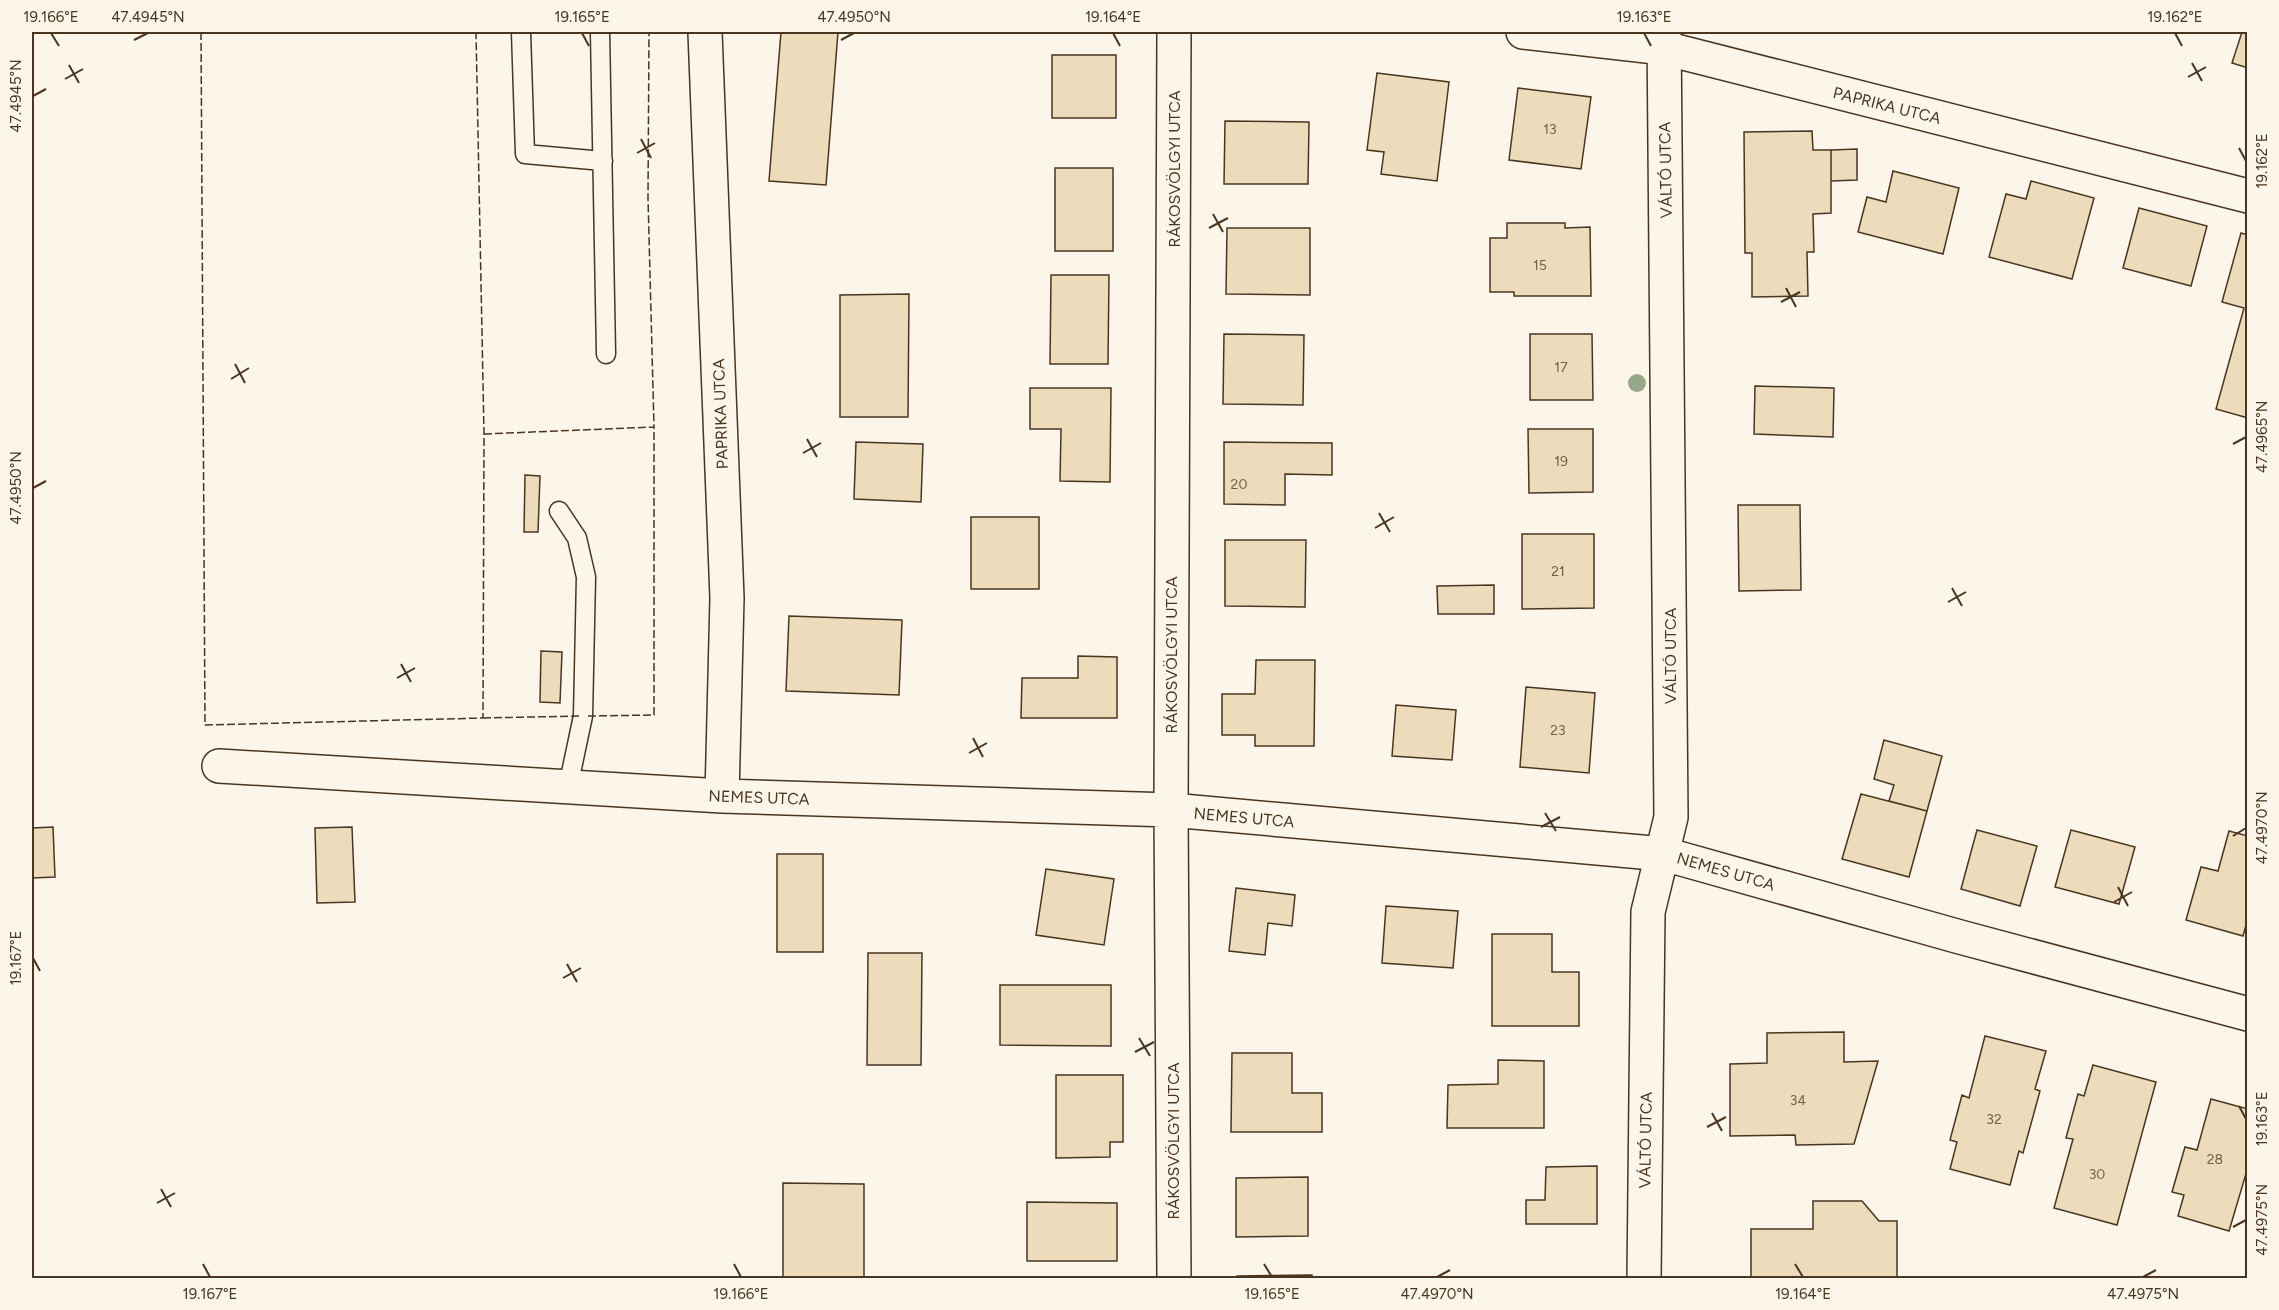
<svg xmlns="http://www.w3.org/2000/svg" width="2279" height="1310" font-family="Figtree,sans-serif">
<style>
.building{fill:#ecdcbc;stroke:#4a3520;stroke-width:1.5}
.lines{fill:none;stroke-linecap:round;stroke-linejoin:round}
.lane-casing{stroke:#4a3520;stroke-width:21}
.street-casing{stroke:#4a3520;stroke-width:36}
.lane{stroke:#fbf6e9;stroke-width:18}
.street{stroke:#fbf6e9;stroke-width:33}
.fence{stroke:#4a3520;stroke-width:1.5;stroke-dasharray:8 3;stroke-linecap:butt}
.tree{fill:#96a887}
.ticks{fill:none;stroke:#4a3520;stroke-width:2}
.labels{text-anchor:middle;stroke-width:4.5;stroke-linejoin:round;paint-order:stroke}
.number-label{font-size:14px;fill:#725f47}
.street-label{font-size:16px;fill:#4a3520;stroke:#fbf6e9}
.neatline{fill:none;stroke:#4a3520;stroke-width:2}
.ticks-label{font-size:15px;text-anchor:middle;fill:#4a3520}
</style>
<rect width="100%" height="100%" fill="#fbf6e9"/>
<path class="building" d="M781,32H838L826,185L769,181Z
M2242,32H2248V68L2232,63Z
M1052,55H1116V118H1052Z
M1377,73L1449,82L1437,181L1381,174L1384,152L1367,150Z
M1518,88L1591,97L1581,169L1509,160Z
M1225,121L1309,122L1308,184H1224Z
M1812,131L1813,150H1831V213L1813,214L1814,252H1807L1808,296L1752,297V253H1745L1744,132Z
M1857,149V180L1831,181V150Z
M1055,168H1113V251H1055Z
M1893,171L1959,188L1943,254L1858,232L1867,197L1886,202Z
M2031,181L2094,198L2072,279L1989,257L2006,194L2026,199Z
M2139,208L2207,226L2191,286L2123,268Z
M1507,223H1565V228L1590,227L1591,296H1514V292H1490V238H1507Z
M1227,228H1310V295L1226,294Z
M2241,233L2248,235V418L2216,409L2244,308L2222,302Z
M1051,275H1109L1108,364H1050Z
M909,294L908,417H840V295Z
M1224,334L1304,335L1303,405L1223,404Z
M1530,334H1592L1593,400H1530Z
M1755,386L1834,388L1833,437L1754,434Z
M1030,388H1111L1110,482L1060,481L1061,429H1030Z
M1528,429H1593V492L1529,493Z
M856,442L923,444L921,502L854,499Z
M1224,442L1332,443V475L1285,474V505L1224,504Z
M525,475L540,476L538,532H524Z
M1738,505H1800L1801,590L1739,591Z
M971,517H1039V589H971Z
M1522,534H1594V608L1522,609Z
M1225,540H1306L1305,607L1225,606Z
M1494,585V614H1438L1437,586Z
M789,616L902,620L899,695L786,691Z
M541,651L562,652L560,703L540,702Z
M1078,656L1117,657V718H1021L1022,678H1078Z
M1256,660H1315L1314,746H1255V735H1222V694H1255Z
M1526,687L1595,693L1589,773L1520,767Z
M1396,705L1456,710L1452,760L1392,756Z
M1884,740L1942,756L1927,811L1889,801L1894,785L1874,779Z
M1861,794L1927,811L1909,877L1842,859Z
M53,827L55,877L32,878V828Z
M352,827L355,902L317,903L315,828Z
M1977,830L2037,846L2020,906L1961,889Z
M2071,830L2135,847L2119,904L2055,887Z
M2229,831L2248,836V918L2243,936L2186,920L2201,867L2218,871Z
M777,854H823V952H777Z
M1046,869L1114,879L1104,945L1036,935Z
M1236,888L1295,895L1292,926L1268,923L1265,955L1229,951Z
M1386,906L1458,911L1453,968L1382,963Z
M1492,934H1552V972H1579V1026H1492Z
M868,953H922L921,1065H867Z
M1000,985H1111V1046L1000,1045Z
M1844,1032V1062L1878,1061L1854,1144L1796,1145L1795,1135L1730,1136V1064L1767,1063V1033Z
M1985,1036L2046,1051L2035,1089L2040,1091L2023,1153L2019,1151L2010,1185L1950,1169L1957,1142L1950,1140L1962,1095L1969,1098Z
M1232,1053H1292V1093H1322V1132H1231Z
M1498,1060L1544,1061V1128H1447L1448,1085L1498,1084Z
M2093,1065L2156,1082L2117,1225L2054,1208L2073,1139L2066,1138L2078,1094L2084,1096Z
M1056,1075H1123V1142H1110V1157L1056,1158Z
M2211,1099L2248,1109V1167L2229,1231L2178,1216L2184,1195L2172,1192L2185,1147L2197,1150Z
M1597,1166V1224H1526V1200H1545L1546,1167Z
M1308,1177V1236L1236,1237V1178Z
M783,1183L864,1184V1278H783Z
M1813,1201H1862L1879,1221H1897V1278H1751V1229H1813Z
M1027,1202L1117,1203V1261H1027Z
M1312,1275V1278H1237V1276Z"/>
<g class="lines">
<defs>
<path id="lane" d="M521,32L525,154L603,161
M600,32L606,354
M559,511L577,538L586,577L583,716L568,787"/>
<path id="street" d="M705,32L727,598L722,796
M1174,32L1171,810L1174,1278
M1523,32L1664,48L2248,196
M219,766L722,796L1171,810L1664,854L1960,937L2248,1014
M1644,1278L1648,912L1671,817L1664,32"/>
</defs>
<use href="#lane" class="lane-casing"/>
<use href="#street" class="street-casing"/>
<use href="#lane" class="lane"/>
<use href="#street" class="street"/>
<path class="fence" d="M201,32L205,725L483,718L484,434L476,32
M484,434L654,427L648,198L649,32
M588,716L654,715V427
M483,718L579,716"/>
</g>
<circle class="tree" cx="1637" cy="383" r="9"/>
<path class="ticks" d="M51,33L59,46M582,33L589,46M1113,33L1120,46M1644,33L1651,46M2175,33L2182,46M134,40L148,33M841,40L854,33M2192,63L2202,81M69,65L79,83M2188,77L2206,67M65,79L83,69M33,96L46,89M641,139L651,158M2239,148L2246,161M637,153L655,143M1213,214L1223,232M1209,228L1228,218M1786,288L1796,307M1781,302L1800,292M235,364L245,383M231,379L249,368M807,439L817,457M2233,444L2246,437M803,453L821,443M33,488L46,481M1379,513L1390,532M1375,528L1394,517M1952,588L1962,606M1948,602L1966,592M401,664L411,682M397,678L415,668M973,738L983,757M969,753L987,743M1545,813L1556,831M1541,827L1560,817M2233,836L2246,828M2118,887L2128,906M2114,902L2132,892M33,958L40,971M567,964L577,982M563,978L581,968M1139,1038L1150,1056M1135,1052L1154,1042M2239,1106L2246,1119M1712,1113L1722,1131M1707,1127L1726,1117M161,1189L171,1207M157,1203L175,1193M2233,1227L2246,1220M203,1264L210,1277M734,1264L741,1277M1264,1264L1272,1277M1795,1264L1803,1277M1437,1277L1450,1270M2143,1277L2156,1270"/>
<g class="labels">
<g class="number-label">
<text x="1550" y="134">13</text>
<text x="1540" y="270">15</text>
<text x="1561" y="372">17</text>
<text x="1561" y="466">19</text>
<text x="1239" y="489">20</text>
<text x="1558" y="576">21</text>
<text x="1558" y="735">23</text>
<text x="1798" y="1105">34</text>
<text x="1994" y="1124">32</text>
<text x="2215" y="1164">28</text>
<text x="2097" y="1179">30</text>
</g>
<g class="street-label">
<text transform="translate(1887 105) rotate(14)" y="6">PAPRIKA UTCA</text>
<text transform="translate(1174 169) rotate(-90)" y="6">RÁKOSVÖLGYI UTCA</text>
<text transform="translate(1665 170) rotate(-91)" y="6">VÁLTÓ UTCA</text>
<text transform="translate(720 414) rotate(-92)" y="6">PAPRIKA UTCA</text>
<text transform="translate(1171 655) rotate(-90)" y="6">RÁKOSVÖLGYI UTCA</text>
<text transform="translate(1670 656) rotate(-90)" y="6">VÁLTÓ UTCA</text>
<text transform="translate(759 797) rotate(2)" y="6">NEMES UTCA</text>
<text transform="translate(1244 817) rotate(5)" y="6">NEMES UTCA</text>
<text transform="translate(1726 871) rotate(16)" y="6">NEMES UTCA</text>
<text transform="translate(1645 1140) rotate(-89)" y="6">VÁLTÓ UTCA</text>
<text transform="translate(1173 1141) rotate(-90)" y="6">RÁKOSVÖLGYI UTCA</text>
</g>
</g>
<rect width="2279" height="1310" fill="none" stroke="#fbf6e9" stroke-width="66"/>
<rect x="33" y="33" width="2213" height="1244" class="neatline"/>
<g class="ticks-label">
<text x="51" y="22">19.166°E</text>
<text x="148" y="22">47.4945°N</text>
<text x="582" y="22">19.165°E</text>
<text x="854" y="22">47.4950°N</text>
<text x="1113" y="22">19.164°E</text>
<text x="1644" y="22">19.163°E</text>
<text x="2175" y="22">19.162°E</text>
<text transform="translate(16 96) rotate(-90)" y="5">47.4945°N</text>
<text transform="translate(2262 161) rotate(-90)" y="5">19.162°E</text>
<text transform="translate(2262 437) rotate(-90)" y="5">47.4965°N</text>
<text transform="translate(16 488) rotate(-90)" y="5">47.4950°N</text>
<text transform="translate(2262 828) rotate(-90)" y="5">47.4970°N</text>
<text transform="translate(16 958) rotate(-90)" y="5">19.167°E</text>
<text transform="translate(2262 1119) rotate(-90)" y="5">19.163°E</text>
<text transform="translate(2262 1220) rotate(-90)" y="5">47.4975°N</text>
<text x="210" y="1299">19.167°E</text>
<text x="741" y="1299">19.166°E</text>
<text x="1272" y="1299">19.165°E</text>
<text x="1437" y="1299">47.4970°N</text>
<text x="1803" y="1299">19.164°E</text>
<text x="2143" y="1299">47.4975°N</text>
</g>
</svg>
